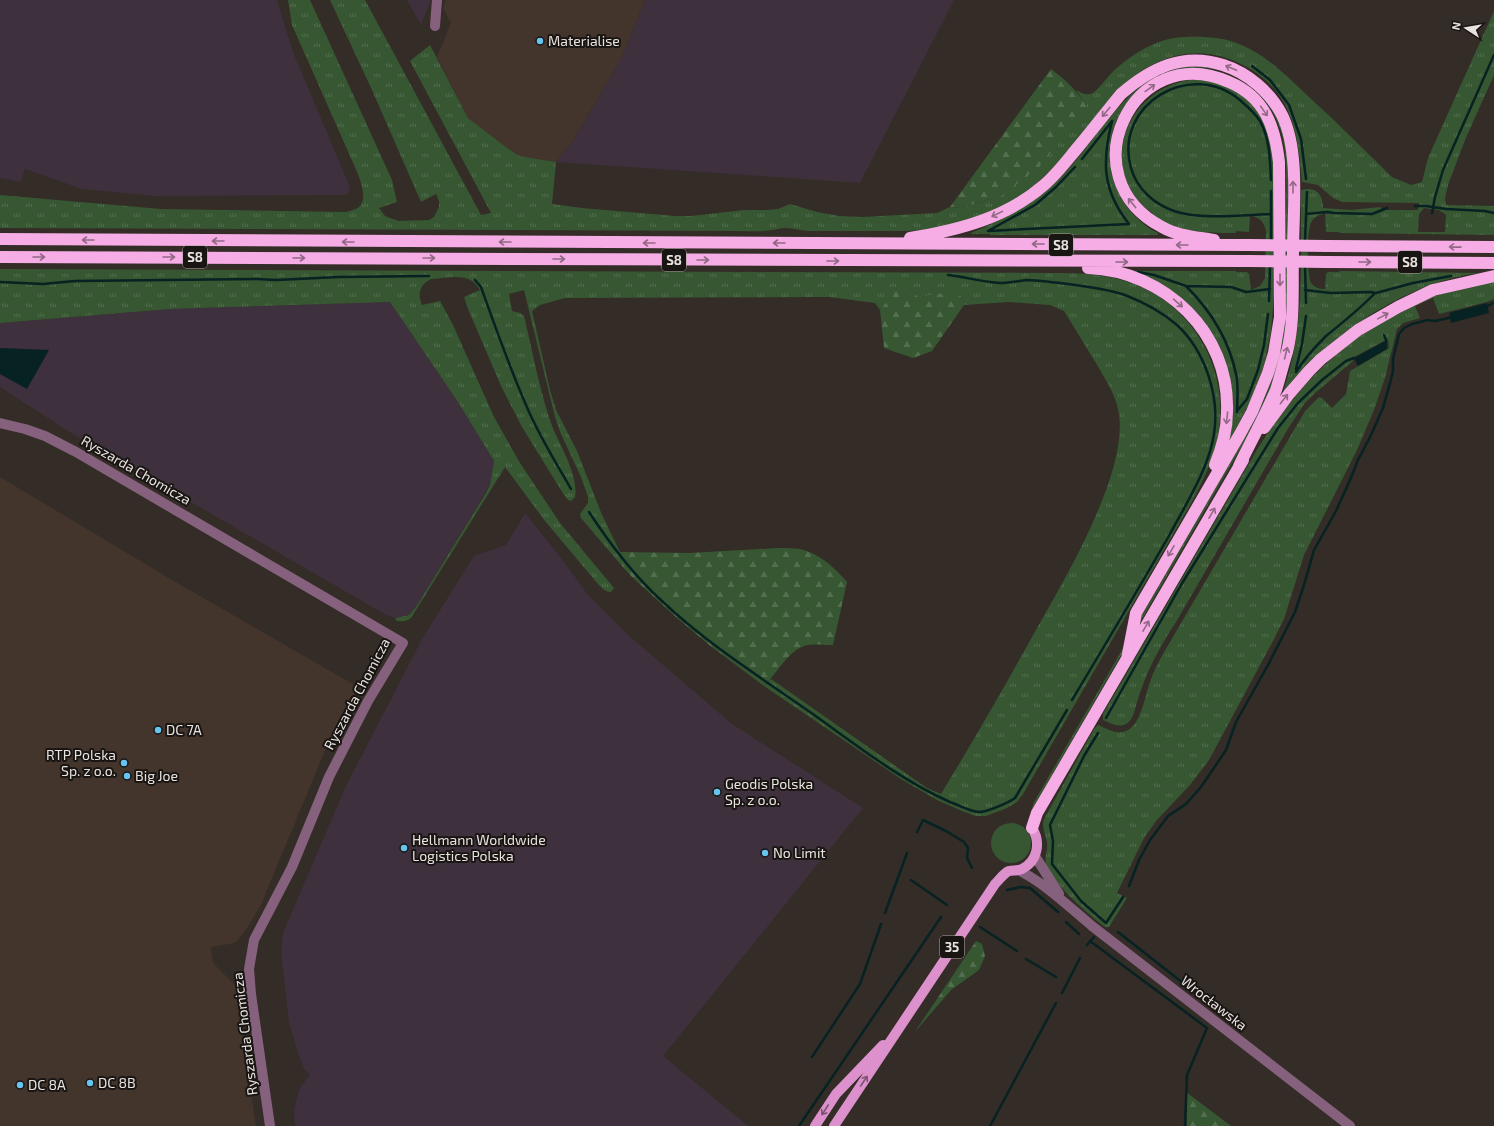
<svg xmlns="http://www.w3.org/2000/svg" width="1494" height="1126" font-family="'Exo 2',sans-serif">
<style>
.built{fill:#43342c}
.industrial{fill:#3e303d}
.grass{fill:url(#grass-tufts);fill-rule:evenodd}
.forest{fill:url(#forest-firs)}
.garden{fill:#365731}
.water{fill:#072222}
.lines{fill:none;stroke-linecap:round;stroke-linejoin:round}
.stream{stroke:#072222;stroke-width:2.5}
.minor{stroke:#86617d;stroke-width:10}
.tertiary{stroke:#86617d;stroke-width:10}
.primary{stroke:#dd91cc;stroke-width:10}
.motorway{stroke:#f6ace4;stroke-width:12}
.motorway-bridge{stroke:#f6ace4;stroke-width:12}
.oneway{stroke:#936886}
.oneway2{stroke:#7b5370}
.poi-dot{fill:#67c4f0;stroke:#191513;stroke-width:1.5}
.labels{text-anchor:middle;stroke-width:4;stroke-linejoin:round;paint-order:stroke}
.shield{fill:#191513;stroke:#aba5a2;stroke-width:1}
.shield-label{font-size:13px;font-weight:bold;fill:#e9e3e0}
.poi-label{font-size:14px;fill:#e9e3e0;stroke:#191513;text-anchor:start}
.street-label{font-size:14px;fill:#e9e3e0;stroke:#191513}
</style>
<defs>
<pattern id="grass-tufts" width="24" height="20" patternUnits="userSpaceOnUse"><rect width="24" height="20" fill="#365731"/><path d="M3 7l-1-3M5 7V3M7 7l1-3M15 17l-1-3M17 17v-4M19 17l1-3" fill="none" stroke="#536f4f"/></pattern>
<pattern id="forest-firs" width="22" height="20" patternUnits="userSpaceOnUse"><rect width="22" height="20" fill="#365731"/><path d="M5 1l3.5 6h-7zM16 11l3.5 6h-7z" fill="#536f4f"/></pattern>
</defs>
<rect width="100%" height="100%" fill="#342c27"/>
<path class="built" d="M446,0H645L621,59L572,143L556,162L519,156L506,147L468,118L437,57L451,23L443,8Z
M0,477L174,581L358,687L326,748L261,905L244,933L235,943L211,947L213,963L235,985L256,1126H0Z"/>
<path class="industrial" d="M0,0H277L293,52L350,187L347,195L154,196L82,189L25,169L21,182L0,178Z
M407,0H431L421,25Z
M645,0H954L860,183L556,162L572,143L621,59Z
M390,302L458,402L494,461L490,485L416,607L409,615L396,618L386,615L68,431L0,387V323L170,309Z
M525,513L565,563L588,595L628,635L732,724L863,808L663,1056L748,1126H295L294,1109L300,1088L310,1074L305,1070L300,1059L289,1023L281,952L283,933L345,788L422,639L474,556L506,545Z"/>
<path class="grass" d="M288,0H310L392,180L397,202L379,208L385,216L390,218L399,221L429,220L434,217L439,207V201L436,194L421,202L372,90L330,0H365L481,215L491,213L410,61L430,45L468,118L506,147L519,156L556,162L552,204L582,208L675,216H691L744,210H767L778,209L790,204L817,212L839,216L862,217L937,213L950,207L961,208L1000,196L1087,106L1076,90C1082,93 1086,96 1093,93C1101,87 1109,74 1118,67C1132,55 1148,45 1165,40C1181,35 1215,36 1231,41C1263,51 1287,76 1311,99C1339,124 1365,151 1392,177L1411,185L1422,182L1428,158L1494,11V75L1465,140L1448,185L1445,198L1446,205L1494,206V235L1340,233L1339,232H1326L1325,213C1320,215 1315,216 1312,221C1306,228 1307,275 1311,283C1315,288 1320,289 1325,289L1326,274L1328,272H1339L1340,271L1480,273C1407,281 1328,336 1283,392C1306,327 1300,258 1301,190C1316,186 1323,194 1323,208L1351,210L1380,207L1382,210H1418L1419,203L1342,202L1333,198L1318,185L1302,182C1298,132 1292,90 1243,65C1199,42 1156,55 1122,86C1112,95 1105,106 1097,116C1069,150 1040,189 999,208C985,214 970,220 955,224C932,231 905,231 881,231C857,231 833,231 810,231C801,231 793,228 785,228C780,228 776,230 771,230C761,232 749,231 739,231L0,228V195L161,209L346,212C349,211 354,210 358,208C368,200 361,183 358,174L296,34L292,25ZM1424,208L1439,210L1446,215L1445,232H1418L1419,214Z
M1197,66L1217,68L1240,77L1268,101L1279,120L1286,144L1288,168V276L1285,335L1273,384L1257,420L1031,811L1034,802L1251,427C1259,410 1268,393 1273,376C1276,366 1277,354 1278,344C1281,329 1284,314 1285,299C1287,273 1286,246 1286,221C1286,194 1288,166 1283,139C1280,126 1274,112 1265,101C1214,33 1104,77 1110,161C1112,191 1131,220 1158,233V235H990V234H971V233C1005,219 1035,203 1061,177C1104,134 1127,70 1197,66Z
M1188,80H1205L1218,82L1244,96L1257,110L1267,129L1274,160V296L1271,331L1264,366L1251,400L1230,440C1229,434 1232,426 1232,419C1233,410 1233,400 1232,392C1231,381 1227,372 1224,362C1208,315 1177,289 1132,271H1236V272H1247L1249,274L1251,290L1260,286L1265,278L1266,231C1264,222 1260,217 1250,216L1249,232L1236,231V233C1211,233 1184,233 1162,221C1157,218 1153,215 1150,211C1146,208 1141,205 1138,201C1101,154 1131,91 1188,80Z
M0,269L1051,273C1079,273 1108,274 1134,284C1193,306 1228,368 1219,429C1216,454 1205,477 1193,500L1023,794L1017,802L1007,808L986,816H976L962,811L937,800L901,779L764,686L771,679L914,779L927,788L941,794C972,743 1002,691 1031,639C1061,585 1132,470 1118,409C1115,394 1106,381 1099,368C1087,349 1076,330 1064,311L1050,305L1009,302L964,305L961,296H931L918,297L910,288L890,300L880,310L875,303L829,297L565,298L540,305L532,311L550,390L556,410L577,451L602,515L620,552L622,566L581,518L580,514L588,503V497L581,477L561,434L555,417L524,290L509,294L512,311L520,313L524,316C532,349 538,382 548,414C555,440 579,471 575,497L571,501L568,500L564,495L522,427L502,388L468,309L464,297L480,290C469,271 451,278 431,279C420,284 417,294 422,305L440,301L453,325L494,417L520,463L560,523L614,588L611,592C605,592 602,588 598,584L545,521L505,467L411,618C406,622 401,622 395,620L396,618L409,615L416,607L486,493L490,485L494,461L458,402L390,302L170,309L0,323Z
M1494,280V299L1487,302L1439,314L1433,298L1415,306L1420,318L1403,323L1397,329L1385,378L1374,410L1357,450L1304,555L1284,619L1273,641L1209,760L1190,785L1156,821L1144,838L1117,893L1127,898L1109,927H1105C1089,915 1053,884 1046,865C1044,858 1048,851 1047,843C1046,835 1041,827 1044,819L1094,729L1098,725C1105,728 1113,733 1121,732C1141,731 1144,697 1150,682C1153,672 1158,663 1163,654L1305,411L1319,397L1322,398L1332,408L1346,394L1350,371L1389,348L1388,339L1352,358L1353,361L1314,394L1305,403L1289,427L1176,622C1159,648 1147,670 1138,699C1135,707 1134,720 1126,724C1118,728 1110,723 1103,720V714L1258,448C1297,387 1341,340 1407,309C1417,304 1427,298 1438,295C1456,289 1475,285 1494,280Z"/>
<path class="forest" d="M1051,69C1067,81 1076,90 1087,106L1041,165L1018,183L1000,196L961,208L950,207Z
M900,286L910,288L918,297L951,292L961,296L964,305L932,351L913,358L884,348L880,310Z
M778,548C785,548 793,548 800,549C819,553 835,568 847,582L833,645C825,645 816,644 808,645C789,648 777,674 764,686L708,644L677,618L632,577L622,566L620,552L689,553Z
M976,941L982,944L985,956L979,970L951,990L914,1033Z
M1186,1092L1231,1126H1187Z"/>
<path class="garden" d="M991 843a20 20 0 1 1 40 0a20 20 0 1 1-40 0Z"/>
<path class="water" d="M1487,303L1489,313L1451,323L1449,313Z
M1387,340V349L1358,366L1354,358Z
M0,348L49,350L27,389L0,374Z"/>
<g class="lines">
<path class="stream" d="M1252,66L1270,80L1289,105L1301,139L1306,179
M1075,167L1056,187L1035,205L988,231L1129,224C1102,190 1102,161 1112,121L1082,159
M1271,180C1270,160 1270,139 1260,121C1255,113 1248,107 1241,101C1192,58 1113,104 1131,168C1137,189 1154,204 1174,211C1200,220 1243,215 1271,214V191
M1415,206H1426L1446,209L1485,211L1494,213
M1432,213L1435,197L1443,170L1494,55
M1306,214L1327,212L1334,213L1372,214L1387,208
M1271,242V214
M1305,242L1307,192
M1305,265L1306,303
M1138,272L1154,275L1186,286L1231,287L1246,292L1270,289
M948,275C965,277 983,282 1000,283C1009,283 1018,281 1027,280C1037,280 1049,282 1060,283C1082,286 1103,288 1125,295C1143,302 1162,312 1177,325C1205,351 1220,396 1214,434C1209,468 1186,504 1170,534C1138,590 1105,645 1072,700
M475,280L481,287C495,326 509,366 526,405C538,434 555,461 571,489
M0,282L43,284L75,281L257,279L276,280L339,277L429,276
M1186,286C1211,311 1229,340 1236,374C1239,386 1237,400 1237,412
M1376,293L1413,283L1451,276
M1269,301L1270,265
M1484,308L1493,303
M1384,335L1386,340
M1296,369L1302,344L1306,316
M1296,372C1304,359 1315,347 1326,336C1343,322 1360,309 1375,293L1371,292L1331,293L1305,290
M1237,411L1247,399L1258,370L1264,345L1268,314
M589,512C610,544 633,575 662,601C706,643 760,677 810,712C854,743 900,780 950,802C959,805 969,811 979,812C987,812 1008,803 1015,798L1067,710
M1106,718L1181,585L1278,428L1298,403L1322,380L1346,361L1354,358
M1098,733L1084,756L1050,825L1053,841L1052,864L1081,901L1106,923L1123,897
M917,832L923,820L946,831L964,842L968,848L967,858L972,868
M911,880L947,905
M1129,886L1139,860L1150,840L1168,816L1186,804L1201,787L1226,750L1236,722L1268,665L1295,612L1304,585L1314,550L1336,511L1350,480L1358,460L1371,435L1383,408L1390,383L1393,371V359L1399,334L1404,328L1412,324L1428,320L1435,321L1453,317
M1007,890L1021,887L1030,888L1058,912
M885,913L907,853
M1066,922L1079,934
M980,927L1017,951
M1118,932L1183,983
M1090,941L1207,1028L1187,1075L1185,1126
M1087,945L1094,937
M1026,959L1056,977
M1062,993L1080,958
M812,1057L860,984L881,924
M799,1126L941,917
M990,1126L1056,1003"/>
<path class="minor" d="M435,26L437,0
M0,423L25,429L45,436L76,452L403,643L368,701L329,777L292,867L254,940L249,969L251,994L270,1126"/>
<path class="tertiary" d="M1035,856L1059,894
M1018,870C1046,884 1068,906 1092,926L1350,1126"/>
<path class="primary" d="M815,1126L836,1094L883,1045
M834,1126L995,884C999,880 1004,873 1009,871C1013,870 1018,871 1022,869C1038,861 1041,842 1032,828"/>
<path class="motorway" d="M910,238C959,230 1006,218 1044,185C1057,174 1068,159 1079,146C1093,129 1107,111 1121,94C1151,68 1183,52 1223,65C1248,73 1270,92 1282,115C1300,151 1293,212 1293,253C1292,285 1295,320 1287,352C1283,364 1280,378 1276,390C1265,416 1251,441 1239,466
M0,239L1249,245
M1326,246L1494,247
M0,257C416,257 833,262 1249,261
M1326,262L1494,263
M1088,268C1165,271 1230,333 1227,412C1227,430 1222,448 1215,465
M1264,428L1289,394L1309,371L1321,359L1358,330L1398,307L1433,290L1494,276
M1127,659L1136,613L1240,434L1252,412L1268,373L1274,353L1280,317L1279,162C1275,127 1265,97 1229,82C1133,39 1067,177 1162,227C1178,236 1197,237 1214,240
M1032,828L1037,813L1243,460"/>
<path class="motorway-bridge" d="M1249,245L1326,246
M1249,261L1326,262"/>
</g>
<defs><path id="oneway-shaft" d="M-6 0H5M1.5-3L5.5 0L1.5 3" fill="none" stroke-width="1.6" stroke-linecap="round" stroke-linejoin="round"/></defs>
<g class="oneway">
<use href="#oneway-shaft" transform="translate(1231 68) rotate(-157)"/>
<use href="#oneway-shaft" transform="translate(1150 88) rotate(-36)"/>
<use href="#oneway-shaft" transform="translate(1264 111) rotate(55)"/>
<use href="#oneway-shaft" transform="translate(1106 112) rotate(130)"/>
<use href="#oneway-shaft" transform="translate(1293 187) rotate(-90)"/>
<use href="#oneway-shaft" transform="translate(1132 203) rotate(-129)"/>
<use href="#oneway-shaft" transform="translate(997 214) rotate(154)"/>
<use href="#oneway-shaft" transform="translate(88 240) rotate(-180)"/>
<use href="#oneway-shaft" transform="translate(218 241) rotate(-180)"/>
<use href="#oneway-shaft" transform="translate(348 242) rotate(-180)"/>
<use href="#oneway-shaft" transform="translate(505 242) rotate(-180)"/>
<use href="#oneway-shaft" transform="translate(649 243) rotate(-180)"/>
<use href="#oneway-shaft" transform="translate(779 243) rotate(-180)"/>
<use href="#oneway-shaft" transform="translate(1038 244) rotate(-180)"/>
<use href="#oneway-shaft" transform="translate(1182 245) rotate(-180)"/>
<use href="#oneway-shaft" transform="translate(1455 247) rotate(-179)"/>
<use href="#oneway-shaft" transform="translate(39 257)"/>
<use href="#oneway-shaft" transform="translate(169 257)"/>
<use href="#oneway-shaft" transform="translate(299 258)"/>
<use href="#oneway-shaft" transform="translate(429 258)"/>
<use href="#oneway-shaft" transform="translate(559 259)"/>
<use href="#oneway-shaft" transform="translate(703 260)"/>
<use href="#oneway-shaft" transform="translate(833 261)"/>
<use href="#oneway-shaft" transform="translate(1122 262)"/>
<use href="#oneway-shaft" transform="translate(1365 262)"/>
<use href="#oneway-shaft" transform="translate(1280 280) rotate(90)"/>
<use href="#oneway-shaft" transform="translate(1178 303) rotate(41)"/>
<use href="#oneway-shaft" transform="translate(1383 316) rotate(-29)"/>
<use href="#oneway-shaft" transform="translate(1286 353) rotate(-76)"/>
<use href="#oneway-shaft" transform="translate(1284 399) rotate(-52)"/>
<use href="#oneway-shaft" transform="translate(1227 418) rotate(96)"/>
<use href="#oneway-shaft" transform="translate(1212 513) rotate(-60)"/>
<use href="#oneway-shaft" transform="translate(1171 551) rotate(120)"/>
<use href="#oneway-shaft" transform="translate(1146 626) rotate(-60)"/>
</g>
<g class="oneway2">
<use href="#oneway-shaft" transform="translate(864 1081) rotate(-56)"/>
<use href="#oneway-shaft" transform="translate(825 1110) rotate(123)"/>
</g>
<g class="poi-dot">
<circle cx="540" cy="41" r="4"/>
<circle cx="158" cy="730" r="4"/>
<circle cx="124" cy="763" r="4"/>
<circle cx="127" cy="776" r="4"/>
<circle cx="717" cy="792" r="4"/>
<circle cx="404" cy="848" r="4"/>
<circle cx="765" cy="853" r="4"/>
<circle cx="90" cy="1083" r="4"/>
<circle cx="20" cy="1085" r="4"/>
</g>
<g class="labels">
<g class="shield">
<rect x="1049" y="234" width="24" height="22" rx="3"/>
<rect x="183" y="246" width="24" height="22" rx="3"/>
<rect x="662" y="249" width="24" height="22" rx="3"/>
<rect x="1398" y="251" width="24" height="22" rx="3"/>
<rect x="940" y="936" width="24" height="22" rx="3"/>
</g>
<g class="shield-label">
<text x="1061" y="250">S8</text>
<text x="195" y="262">S8</text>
<text x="674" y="265">S8</text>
<text x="1410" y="267">S8</text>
<text x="952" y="952">35</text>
</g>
<g class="poi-label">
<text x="548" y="46">Materialise</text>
<text x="166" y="735">DC 7A</text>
<text x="116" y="760" text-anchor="end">RTP Polska<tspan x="116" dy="16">Sp. z o.o.</tspan></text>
<text x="135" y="781">Big Joe</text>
<text x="725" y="789">Geodis Polska<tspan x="725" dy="16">Sp. z o.o.</tspan></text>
<text x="412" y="845">Hellmann Worldwide<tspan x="412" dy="16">Logistics Polska</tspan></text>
<text x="773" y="858">No Limit</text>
<text x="98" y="1088">DC 8B</text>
<text x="28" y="1090">DC 8A</text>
</g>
<g class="street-label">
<text transform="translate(136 470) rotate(30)" y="5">Ryszarda Chomicza</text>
<text transform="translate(357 694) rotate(-62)" y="5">Ryszarda Chomicza</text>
<text transform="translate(1214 1003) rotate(38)" y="5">Wrocławska</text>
<text transform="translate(245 1034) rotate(-97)" y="5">Ryszarda Chomicza</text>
</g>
</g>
<g transform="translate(1466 28) rotate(282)" stroke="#191513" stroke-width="3" paint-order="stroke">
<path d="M0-3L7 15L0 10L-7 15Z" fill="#e9e3e0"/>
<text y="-6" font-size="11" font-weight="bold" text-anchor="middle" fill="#e9e3e0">N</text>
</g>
</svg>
